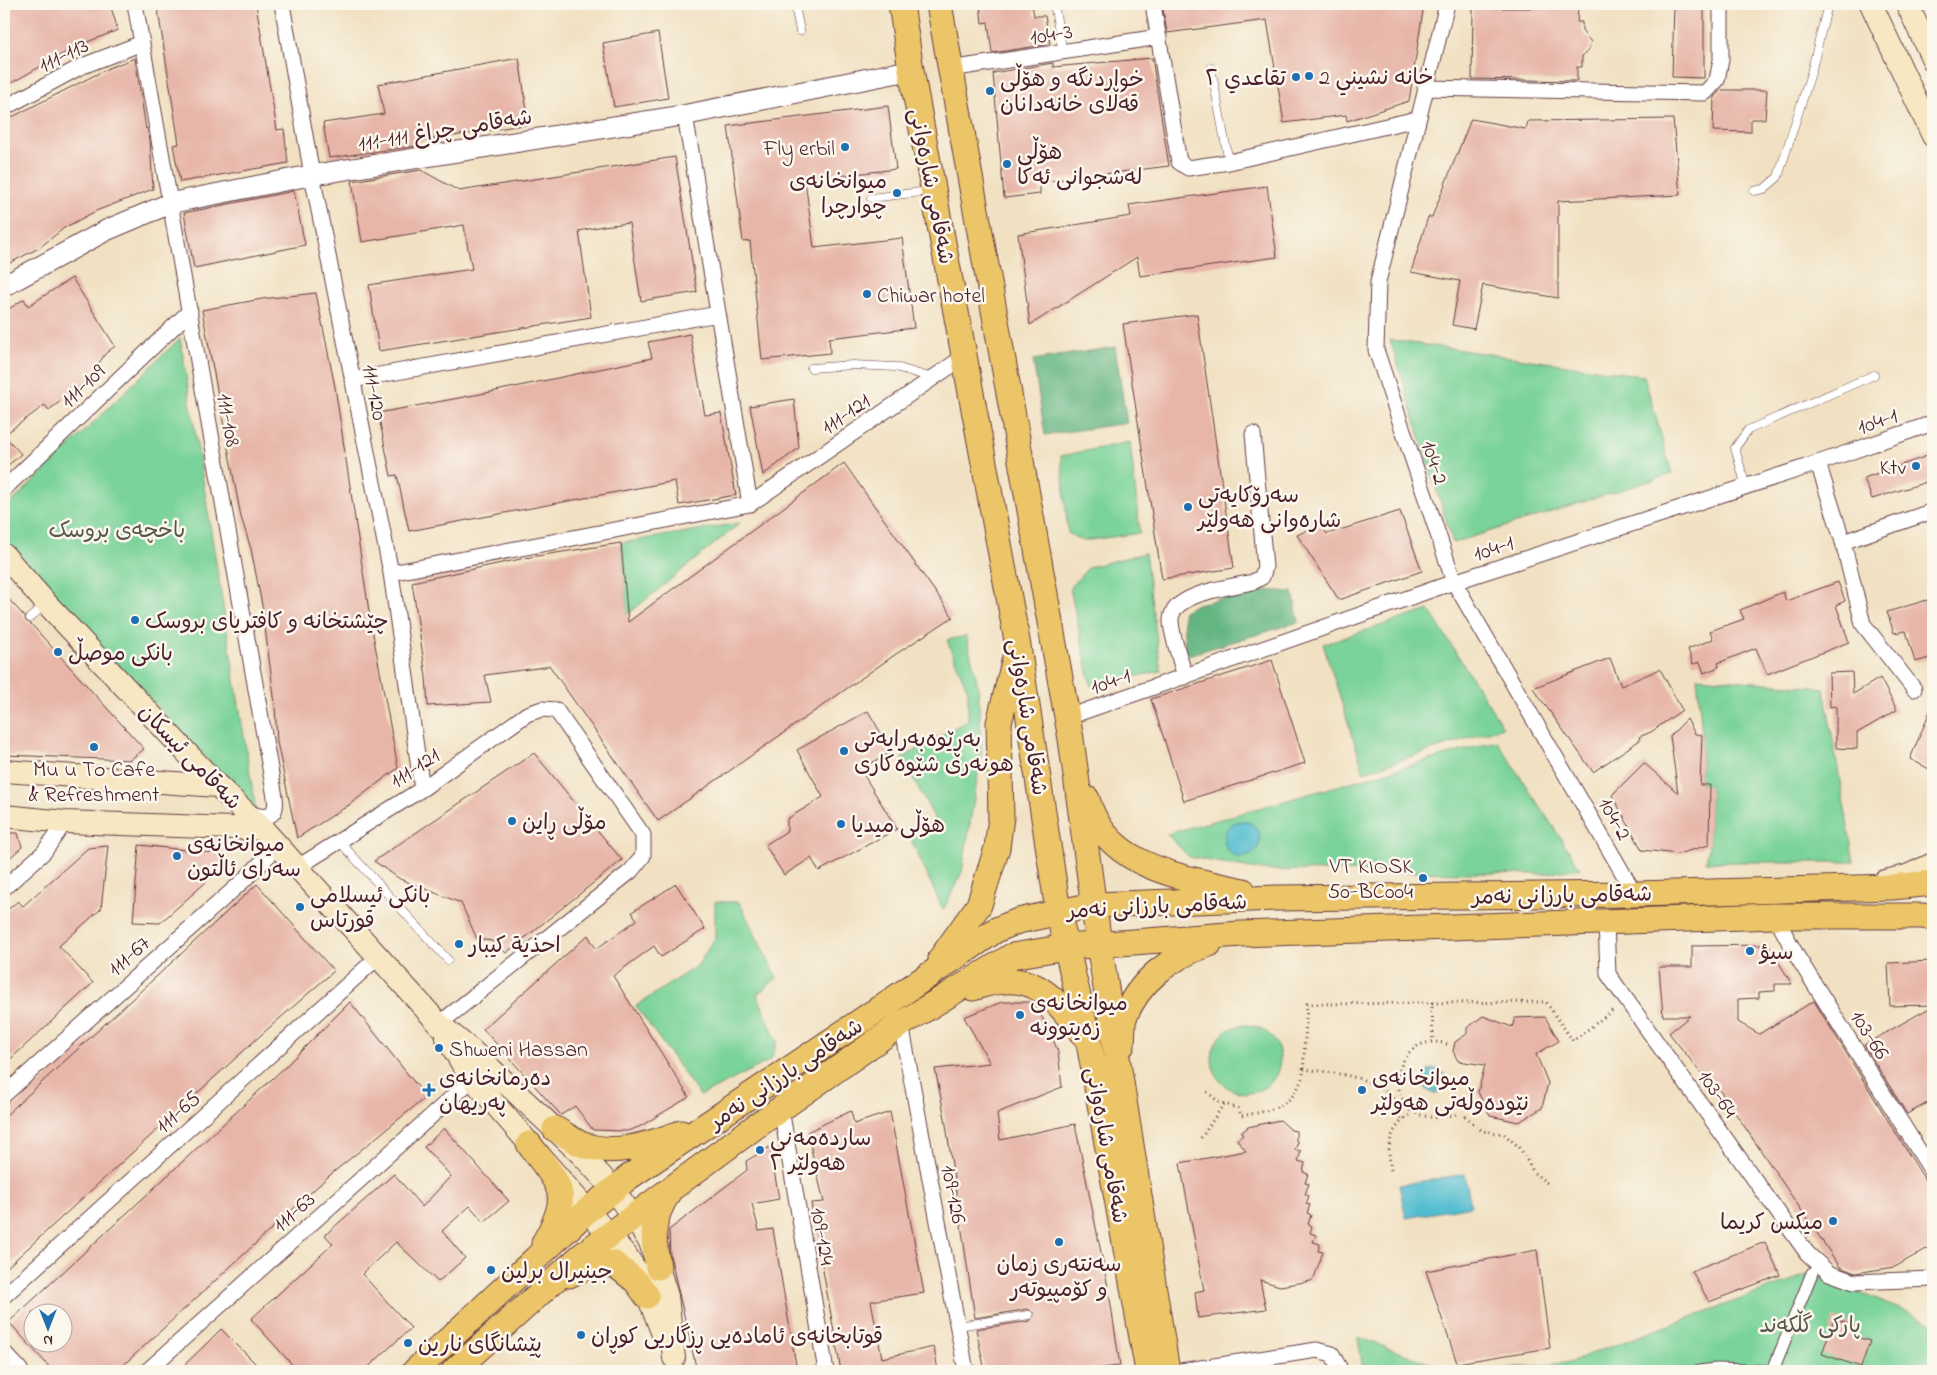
<svg xmlns="http://www.w3.org/2000/svg" width="1937" height="1375" font-family="'Indie Flower','Playpen Sans Arabic',sans-serif">
<style>
.green{fill:#7ad39a;stroke:#627962}
.forest{fill:#63b582;stroke:#566a56}
.water{fill:#53bdd0;stroke:#4e6e7e}
.building{fill:#e7b6a9;fill-rule:evenodd}
.lines{fill:none;stroke-linecap:round;stroke-linejoin:round}
.service-casing{stroke:#633c42;stroke-width:9}
.pedestrian-casing{stroke:#633c42;stroke-width:13}
.minor-casing{stroke:#633c42;stroke-width:17}
.tertiary-casing{stroke:#633c42;stroke-width:22}
.secondary-casing{stroke:#633c42;stroke-width:24}
.primary-casing{stroke:#633c42;stroke-width:27}
.path{stroke:#633c42;stroke-width:3;stroke-dasharray:1 4;stroke-linecap:butt}
.service{stroke:#fff;stroke-width:8}
.pedestrian{stroke:#fff;stroke-width:11}
.minor{stroke:#fff;stroke-width:15}
.tertiary{stroke:#fff;stroke-width:20}
.secondary{stroke:#f7e8c3;stroke-width:22}
.primary{stroke:#ecc569;stroke-width:25}
.poi-dot{fill:#1f6fb2;stroke:#fbf7ec;stroke-width:2}
.labels{text-anchor:middle;stroke-width:5;stroke-linejoin:round;paint-order:stroke}
.street-label{font-size:22px;fill:#4a1f2b;stroke:#fbf7ec}
.poi-label{font-size:22px;fill:#4a1f2b;stroke:#fbf7ec;text-anchor:start}
.park-label{font-size:22px;fill:#58554c;stroke:#fbf7ec}
</style>
<rect width="100%" height="100%" fill="#fbf7ec"/>
<filter id="ink" filterUnits="userSpaceOnUse"><feTurbulence type="fractalNoise" baseFrequency=".02" numOctaves="2"/><feDisplacementMap in="SourceGraphic" scale="10" xChannelSelector="R" yChannelSelector="G"/><feConvolveMatrix kernelMatrix="1 2 1 2 8 2 1 2 1" color-interpolation-filters="sRGB"/></filter>
<filter id="wash" filterUnits="userSpaceOnUse"><feTurbulence type="fractalNoise" baseFrequency=".0096" numOctaves="4" result="noise"/><feDisplacementMap in="SourceGraphic" scale="20" xChannelSelector="R" yChannelSelector="G"/><feGaussianBlur stdDeviation="1.12" result="paint"/><feColorMatrix in="noise" values="0 0 0 0 0 0 0 0 0 0 0 0 0 0 0 0 0 1.4 0 .05"/><feComposite in="paint" operator="in"/></filter>
<g filter="url(#wash)">
<rect width="100%" height="100%" fill="#f1e1c2"/>
<path class="green" d="M180,338L256,811L4,545V510Z
M1390,340L1644,376L1672,474L1453,543Z
M1130,442L1140,533L1083,541L1068,533L1061,456Z
M740,523L627,615L621,543Z
M1145,553L1161,671L1091,686L1070,588L1089,567Z
M1429,610L1503,727L1364,772L1323,644Z
M966,636L978,685L982,750L962,872L943,910L911,839L936,821L902,758L968,720V691L947,640Z
M1697,677L1824,688L1854,862H1706L1709,845L1710,785H1700L1702,735Z
M1497,741L1580,868L1544,874L1262,870L1189,857L1167,834Z
M715,902H739L777,978L757,994L777,1042L771,1060L700,1096L636,1006L698,965L715,938Z
M1212 1059a34 34 0 1 1 68 0a34 34 0 1 1-68 0Z
M1812,1273L1933,1323V1371H1477L1566,1363Z
M1358,1337L1451,1371H1363Z"/>
<path class="forest" d="M1115,347L1127,423L1045,435L1033,360Z
M1263,590L1293,592L1299,622L1185,656L1183,611L1197,604Z"/>
<path class="water" d="M1224 839a18 18 0 1 1 36 0a18 18 0 1 1-36 0Z
M1423 1081a12 12 0 1 1 24 0a12 12 0 1 1-24 0Z
M1465,1174L1471,1206L1406,1218L1399,1185Z"/>
<g id="blocks">
<path class="building" d="M4,4H110L118,30L77,46L4,87Z
M157,4H256L277,130L284,129L288,163L180,182L173,145L179,144Z
M980,4H1032L1034,16H1045L1050,44L992,53L988,22L982,23Z
M1162,4H1424L1409,101L1347,121L1346,115L1284,123L1267,20L1167,33Z
M1674,4H1704V78L1672,77Z
M1473,8H1578L1577,22H1582V31L1591,42L1588,51L1582,56V67H1577V81L1472,79Z
M658,33L668,98L614,107L603,43Z
M135,58L146,129L147,128L150,140L153,189L96,211L64,228L39,248L4,266V121L109,68Z
M519,58L529,124L415,142L416,146L329,158L323,123L384,114L378,84Z
M1152,58L1169,166L1040,182V194L1004,198L993,73L1053,63V67Z
M1721,90H1767L1765,119H1751V132L1713,131L1714,97Z
M888,106L896,169L805,180L814,248L902,238L914,328L829,338L830,353L762,360L750,241L743,242L728,126Z
M1471,119L1526,129L1528,121L1673,119L1680,195L1558,201V298L1483,285L1474,329L1452,325L1460,281L1411,272L1428,217H1432Z
M675,157L697,292L641,301L629,223L603,226L579,231L591,317L379,351L369,285L472,269L468,249L464,225L362,242L352,181L421,170L459,191Z
M1267,186L1277,257L1140,276L1137,257L1030,325L1018,234L1131,216L1129,205Z
M294,191L305,245L194,268L184,213Z
M72,278L115,346L105,354L87,381L49,410L45,405L4,435L21,454L4,469V312L24,299L28,306Z
M316,293L335,387L370,618L398,768L349,805L297,838L277,742L275,704L262,605L251,549L241,517L202,310L262,299Z
M1197,314L1234,568L1162,579L1123,324Z
M690,334L705,415L721,413L736,495L679,505L675,481L409,531L397,475L391,476L378,413L491,392L652,358L648,342Z
M794,399L799,448L763,475L750,406Z
M1933,454V480L1872,499L1864,478Z
M844,463L953,617L896,654L658,821L549,665L545,667L485,675L491,702L428,706L426,677L412,582L530,557L621,543L628,622Z
M1400,511L1422,571L1339,600L1297,535L1321,524L1327,534Z
M1838,582L1845,601L1836,605L1849,642L1767,674L1756,648L1718,663L1719,667L1704,673L1700,662L1693,664L1688,649L1713,639L1710,631L1744,619L1740,610L1783,592L1786,601Z
M4,594L25,617L26,621L31,624L144,749L130,760L4,755Z
M1927,600L1933,621V657L1915,662L1906,631L1894,633L1887,612Z
M1610,658L1621,686L1660,669L1682,710L1651,732L1639,737L1640,740L1593,772L1533,688Z
M1272,660L1305,763L1184,801L1151,699Z
M1852,672L1853,694L1880,678L1897,710L1857,733V749L1836,748V706L1830,707L1829,673Z
M1933,704V771L1910,759Z
M868,711L892,752L860,769L897,829L819,871L811,858L784,875L765,845L787,831V819L823,797L797,750Z
M1687,719L1695,734L1702,735L1700,785H1710L1709,845L1678,854L1642,850L1612,795L1644,763L1678,793L1670,736Z
M534,753L622,860L506,953L492,941L477,939L461,903L400,879L374,861Z
M4,833H18L22,847L4,863Z
M139,845L223,854V867L160,923L133,922Z
M108,846L101,909L59,946L93,983L4,1065V913L18,901L23,906L88,848Z
M257,884L334,971L262,1034L4,1270V1117Z
M676,884L705,929L661,957L654,946L613,976L689,1097L639,1127L627,1131L593,1130L575,1106L561,1115L483,1029L588,935L596,949L637,920L632,912Z
M1768,945L1792,984H1775V991L1759,992V998L1738,999V1022L1759,1034L1814,1001L1933,1193V1245L1895,1267L1855,1273L1840,1267L1710,1076L1706,1079L1669,1033L1690,1016H1663L1659,967H1692V946Z
M1933,961V1005L1890,1006L1888,963Z
M350,1002L426,1097L330,1175L117,1371H53L9,1322L285,1067ZM32,1312H62V1342H32Z
M1002,1002H1033L1050,1031L1058,1052L1062,1087L997,1113L1000,1140L1075,1124L1109,1292L1120,1366L1071,1371H985L976,1329L1030,1321L1034,1314L1028,1309L975,1318L945,1118L935,1069L990,1063L964,1017Z
M1933,1006V1100L1907,1114L1864,1045Z
M1483,1016L1512,1027L1515,1018L1545,1017L1559,1041L1536,1054L1548,1083L1542,1108L1519,1122L1490,1116L1478,1092L1485,1065L1458,1061L1453,1051L1455,1042L1467,1034V1028Z
M851,1111L854,1124L890,1112L924,1293L871,1301L882,1358L934,1347L938,1371H841L811,1203L824,1202L807,1132Z
M1280,1120L1291,1130L1296,1131V1141L1298,1142L1295,1150L1301,1151L1298,1161L1305,1163L1303,1172L1308,1174L1305,1183L1309,1184L1305,1194L1309,1196L1306,1204L1310,1205L1307,1213L1311,1215L1308,1224L1312,1226L1310,1233L1316,1235L1313,1242L1320,1244L1318,1251L1323,1252L1314,1278L1311,1281L1280,1286L1260,1280L1266,1309L1198,1318L1195,1292L1204,1290L1180,1163L1246,1151L1237,1140L1243,1135L1241,1133L1248,1127Z
M444,1128L509,1201L484,1222L470,1206L442,1231L465,1258L438,1282L396,1242L362,1274L411,1328L364,1371H298L251,1319L333,1244L325,1235L394,1174L422,1207L451,1176L424,1147Z
M770,1147L779,1199L752,1204L759,1231L773,1229L797,1371H697L670,1255L669,1230L747,1170L746,1161Z
M1765,1242L1780,1275L1709,1302L1692,1271Z
M1537,1250L1550,1348L1457,1363L1426,1271Z
M1834,1318L1857,1326L1853,1336L1870,1341L1861,1367L1822,1354Z
M221,1329L263,1371H178L204,1346Z"/>
</g>
</g>
<g filter="url(#ink)">
<use href="#blocks" fill-opacity="0" stroke="#633c42" stroke-width="1"/>
<g class="lines">
<defs>
<path id="service" d="M800,4L796,11L800,31
M1054,4L1063,53
M1211,68L1229,162
M1754,191L1764,189L1778,177L1811,73L1828,4
M871,198L929,191
M811,368L853,365L896,367L932,378
M1746,487L1735,448L1748,430L1874,375
M30,618L44,605
M339,841L448,960
M958,1326L1029,1315"/>
<path id="pedestrian" d="M1773,1370L1812,1273
M1699,1371L1717,1369L1777,1371"/>
<path id="minor" d="M135,4L275,797C278,818 265,820 248,812
M282,4L312,175L391,573L422,789
M1153,4L1179,162L1188,168L1229,162L1417,119
M1447,4L1378,282L1376,350L1454,582L1635,894
M950,69L1159,37
M1425,88L1705,93L1717,80L1721,60V4
M4,108L80,67L142,43
M685,115L750,504
M352,380L718,314
M1818,463L1843,542L1863,624L1914,689
M4,489L190,311
M1843,542L1933,511
M391,573L750,504L965,356
M1185,677C1181,660 1172,639 1171,621C1170,593 1232,587 1253,582L1262,577L1265,567L1253,434
M1068,717L1454,582L1818,463L1933,423
M298,867L422,789L527,714L542,709L556,710L643,835V856L631,871L439,1024
M4,888L44,852L65,822
M1775,916L1798,958L1933,1173
M1606,923L1608,974L1807,1253L1829,1273L1854,1282L1933,1279
M901,1024L966,1371
M4,1095L244,880L278,846
M781,1109L826,1371
M4,1296L378,957
M147,1371L468,1083
M1181,1371L1317,1350L1332,1354L1341,1371"/>
<path id="tertiary" d="M4,286L107,230L171,203L312,175L685,115L911,70
M4,1356L18,1371"/>
<path id="secondary" d="M1871,4L1933,136
M1907,4L1933,60
M4,555L46,603L218,786L263,829L439,1024L471,1050L581,1154L613,1189L633,1217L650,1242L667,1296L674,1358
M4,771L218,786
M4,816L65,822L263,829
M1885,881L1907,876L1933,864
M447,1038L467,1072L626,1255L641,1278L664,1337"/>
<path id="primary" d="M901,4L911,70L1018,646L1058,911L1089,1043L1148,1371
M939,4L1071,739L1099,944L1167,1371
M1087,799C1106,869 1184,877 1243,891
M941,958L979,905L997,848L1001,817L999,723L1015,658
M973,988C1033,967 1051,994 1086,1038
M1122,1045C1123,1037 1122,1026 1124,1018C1139,980 1172,956 1209,944
M555,1129C563,1133 571,1139 579,1143C612,1158 649,1144 681,1133
M529,1144C561,1188 573,1192 544,1243
M658,1267C652,1235 651,1221 668,1193
M569,1275L586,1267L613,1263L636,1281L647,1296
M415,1371L588,1210L629,1177L996,930L1018,921L1093,905L1277,898L1635,894L1892,887L1933,883
M454,1371L581,1256L633,1217L752,1129L901,1024L1012,956L1066,947L1241,934L1775,916H1923L1933,918"/>
</defs>
<use href="#service" class="service-casing"/>
<use href="#pedestrian" class="pedestrian-casing"/>
<use href="#minor" class="minor-casing"/>
<use href="#tertiary" class="tertiary-casing"/>
<use href="#secondary" class="secondary-casing"/>
<use href="#primary" class="primary-casing"/>
<path class="path" d="M1432,1002L1433,1042
M1447,1044C1386,1026 1375,1137 1456,1114
M1304,1069C1333,1073 1384,1076 1398,1107
M1207,1092L1219,1102L1239,1109L1241,1116C1271,1110 1293,1109 1303,1075L1307,1004L1546,1002L1573,1041L1613,1010
M1396 1112a7 7 0 1 1 14 0a7 7 0 1 1-14 0Z
M1465,1116L1482,1131L1504,1134L1520,1148L1534,1173L1547,1183
M1201,1138L1224,1104
M1391,1170C1388,1150 1387,1134 1404,1119"/>
<use href="#service" class="service"/>
<use href="#pedestrian" class="pedestrian"/>
<use href="#minor" class="minor"/>
<use href="#tertiary" class="tertiary"/>
<use href="#secondary" class="secondary"/>
<use href="#primary" class="primary"/>
</g>
</g>
<g class="poi-dot">
<circle cx="1309" cy="76" r="5"/>
<circle cx="1296" cy="77" r="5"/>
<circle cx="990" cy="91" r="5"/>
<circle cx="845" cy="147" r="5"/>
<circle cx="1007" cy="164" r="5"/>
<circle cx="897" cy="193" r="5"/>
<circle cx="867" cy="294" r="5"/>
<circle cx="1916" cy="466" r="5"/>
<circle cx="1188" cy="507" r="5"/>
<circle cx="135" cy="620" r="5"/>
<circle cx="58" cy="652" r="5"/>
<circle cx="94" cy="747" r="5"/>
<circle cx="844" cy="751" r="5"/>
<circle cx="512" cy="821" r="5"/>
<circle cx="841" cy="824" r="5"/>
<circle cx="177" cy="856" r="5"/>
<circle cx="1423" cy="878" r="5"/>
<circle cx="300" cy="907" r="5"/>
<circle cx="459" cy="944" r="5"/>
<circle cx="1750" cy="951" r="5"/>
<circle cx="1020" cy="1015" r="5"/>
<circle cx="439" cy="1048" r="5"/>
<path d="M426.5 1082.5h5v5h5v5h-5v5h-5v-5h-5v-5h5z"/>
<circle cx="1362" cy="1090" r="5"/>
<circle cx="760" cy="1150" r="5"/>
<circle cx="1833" cy="1221" r="5"/>
<circle cx="1059" cy="1242" r="5"/>
<circle cx="491" cy="1270" r="5"/>
<circle cx="581" cy="1335" r="5"/>
<circle cx="408" cy="1343" r="5"/>
</g>
<g class="labels">
<g class="street-label">
<text transform="translate(1051 33) rotate(-9)" y="8">104-3</text>
<text transform="translate(63 54) rotate(-26)" y="8">111-113</text>
<text transform="translate(445 129) rotate(-9)" y="8">شەقامی چراغ 111-111</text>
<text transform="translate(933 186) rotate(79)" y="8">شەقامی شارەوانی</text>
<text transform="translate(82 385) rotate(-44)" y="8">111-109</text>
<text transform="translate(376 392) rotate(79)" y="8">111-120</text>
<text transform="translate(845 413) rotate(-35)" y="8">111-121</text>
<text transform="translate(230 420) rotate(80)" y="8">111-108</text>
<text transform="translate(1877 420) rotate(-19)" y="8">104-1</text>
<text transform="translate(1436 462) rotate(72)" y="8">104-2</text>
<text transform="translate(1493 547) rotate(-18)" y="8">104-1</text>
<text transform="translate(1110 680) rotate(-19)" y="8">104-1</text>
<text transform="translate(1029 717) rotate(81)" y="8">شەقامی شارەوانی</text>
<text transform="translate(191 756) rotate(46)" y="8">شەقامی ئیسکان</text>
<text transform="translate(414 767) rotate(-34)" y="8">111-121</text>
<text transform="translate(1616 818) rotate(60)" y="8">104-2</text>
<text transform="translate(1562 894) rotate(-1)" y="8">شەقامی بارزانی نەمر</text>
<text transform="translate(1157 905) rotate(-3)" y="8">شەقامی بارزانی نەمر</text>
<text transform="translate(128 955) rotate(-42)" y="8">111-67</text>
<text transform="translate(1871 1034) rotate(58)" y="8">103-66</text>
<text transform="translate(785 1073) rotate(-34)" y="8">شەقامی بارزانی نەمر</text>
<text transform="translate(1719 1093) rotate(55)" y="8">103-64</text>
<text transform="translate(177 1111) rotate(-42)" y="8">111-65</text>
<text transform="translate(1108 1145) rotate(80)" y="8">شەقامی شارەوانی</text>
<text transform="translate(955 1194) rotate(79)" y="8">109-126</text>
<text transform="translate(293 1211) rotate(-42)" y="8">111-63</text>
<text transform="translate(824 1236) rotate(80)" y="8">109-124</text>
</g>
<g class="poi-label">
<text x="1319" y="84">خانه نشيني 2</text>
<text x="1286" y="85" text-anchor="end">تقاعدي ٢</text>
<text x="1000" y="86">خواردنگە و هۆڵی<tspan x="1000" dy="25">قەڵای خانەدانان</tspan></text>
<text x="835" y="155" text-anchor="end">Fly erbil</text>
<text x="1017" y="159">هۆڵی<tspan x="1017" dy="25">لەشجوانی ئەکا</tspan></text>
<text x="887" y="188" text-anchor="end">میوانخانەی<tspan x="887" dy="25">چوارچرا</tspan></text>
<text x="877" y="302">Chiwar hotel</text>
<text x="1906" y="474" text-anchor="end">Ktv</text>
<text x="1198" y="502">سەرۆکایەتی<tspan x="1198" dy="25">شارەوانی هەولێر</tspan></text>
<text x="145" y="628">چێشتخانە و کافتریای بروسک</text>
<text x="68" y="660">بانکی موصڵ</text>
<text x="854" y="746">بەڕێوەبەرایەتی<tspan x="854" dy="25">هونەری شێوەکاری</tspan></text>
<text x="94" y="776" text-anchor="middle">Mu u To Cafe<tspan x="94" dy="25">&amp; Refreshment</tspan></text>
<text x="522" y="829">مۆڵی ڕاین</text>
<text x="851" y="832">هۆڵی میدیا</text>
<text x="187" y="851">میوانخانەی<tspan x="187" dy="25">سەرای ئاڵتون</tspan></text>
<text x="1413" y="873" text-anchor="end">VT KIOSK<tspan x="1413" dy="25">50-BC004</tspan></text>
<text x="310" y="902">بانکی ئیسلامی<tspan x="310" dy="25">قورتاس</tspan></text>
<text x="469" y="952">احذية كيبار</text>
<text x="1760" y="959">سيؤ</text>
<text x="1030" y="1010">میوانخانەی<tspan x="1030" dy="25">زەیتوونە</tspan></text>
<text x="449" y="1056">Shweni Hassan</text>
<text x="439" y="1085">دەرمانخانەی<tspan x="439" dy="25">پەریهان</tspan></text>
<text x="1372" y="1085">میوانخانەی<tspan x="1372" dy="25">نێودەوڵەتی هەولێر</tspan></text>
<text x="770" y="1145">ساردەمەنی<tspan x="770" dy="25">هەولێر ٢</tspan></text>
<text x="1823" y="1229" text-anchor="end">ميكس كريما</text>
<text x="1059" y="1271" text-anchor="middle">سەنتەری زمان<tspan x="1059" dy="25">و کۆمپیوتەر</tspan></text>
<text x="501" y="1278">جينيرال برلين</text>
<text x="591" y="1343">قوتابخانەی ئامادەیی ڕزگاریی کوڕان</text>
<text x="418" y="1351">پێشانگای نارین</text>
</g>
<g class="park-label">
<text x="117" y="537">باخچەی بروسک</text>
<text x="1810" y="1332">پارکی گڵکەند</text>
</g>
</g>
<rect width="1937" height="1375" fill="none" stroke="#fbf7ec" stroke-width="20"/>
<g transform="translate(48 1328) rotate(180)"><circle r="24" fill="#fbf7ec" stroke="#b4a19f"/>
<path d="M0-4L9 19L0 12L-9 19Z" fill="#1f6fb2"/>
<text y="-8" font-size="14" font-weight="bold" text-anchor="middle" fill="#4a1f2b">N</text>
</g>
</svg>
